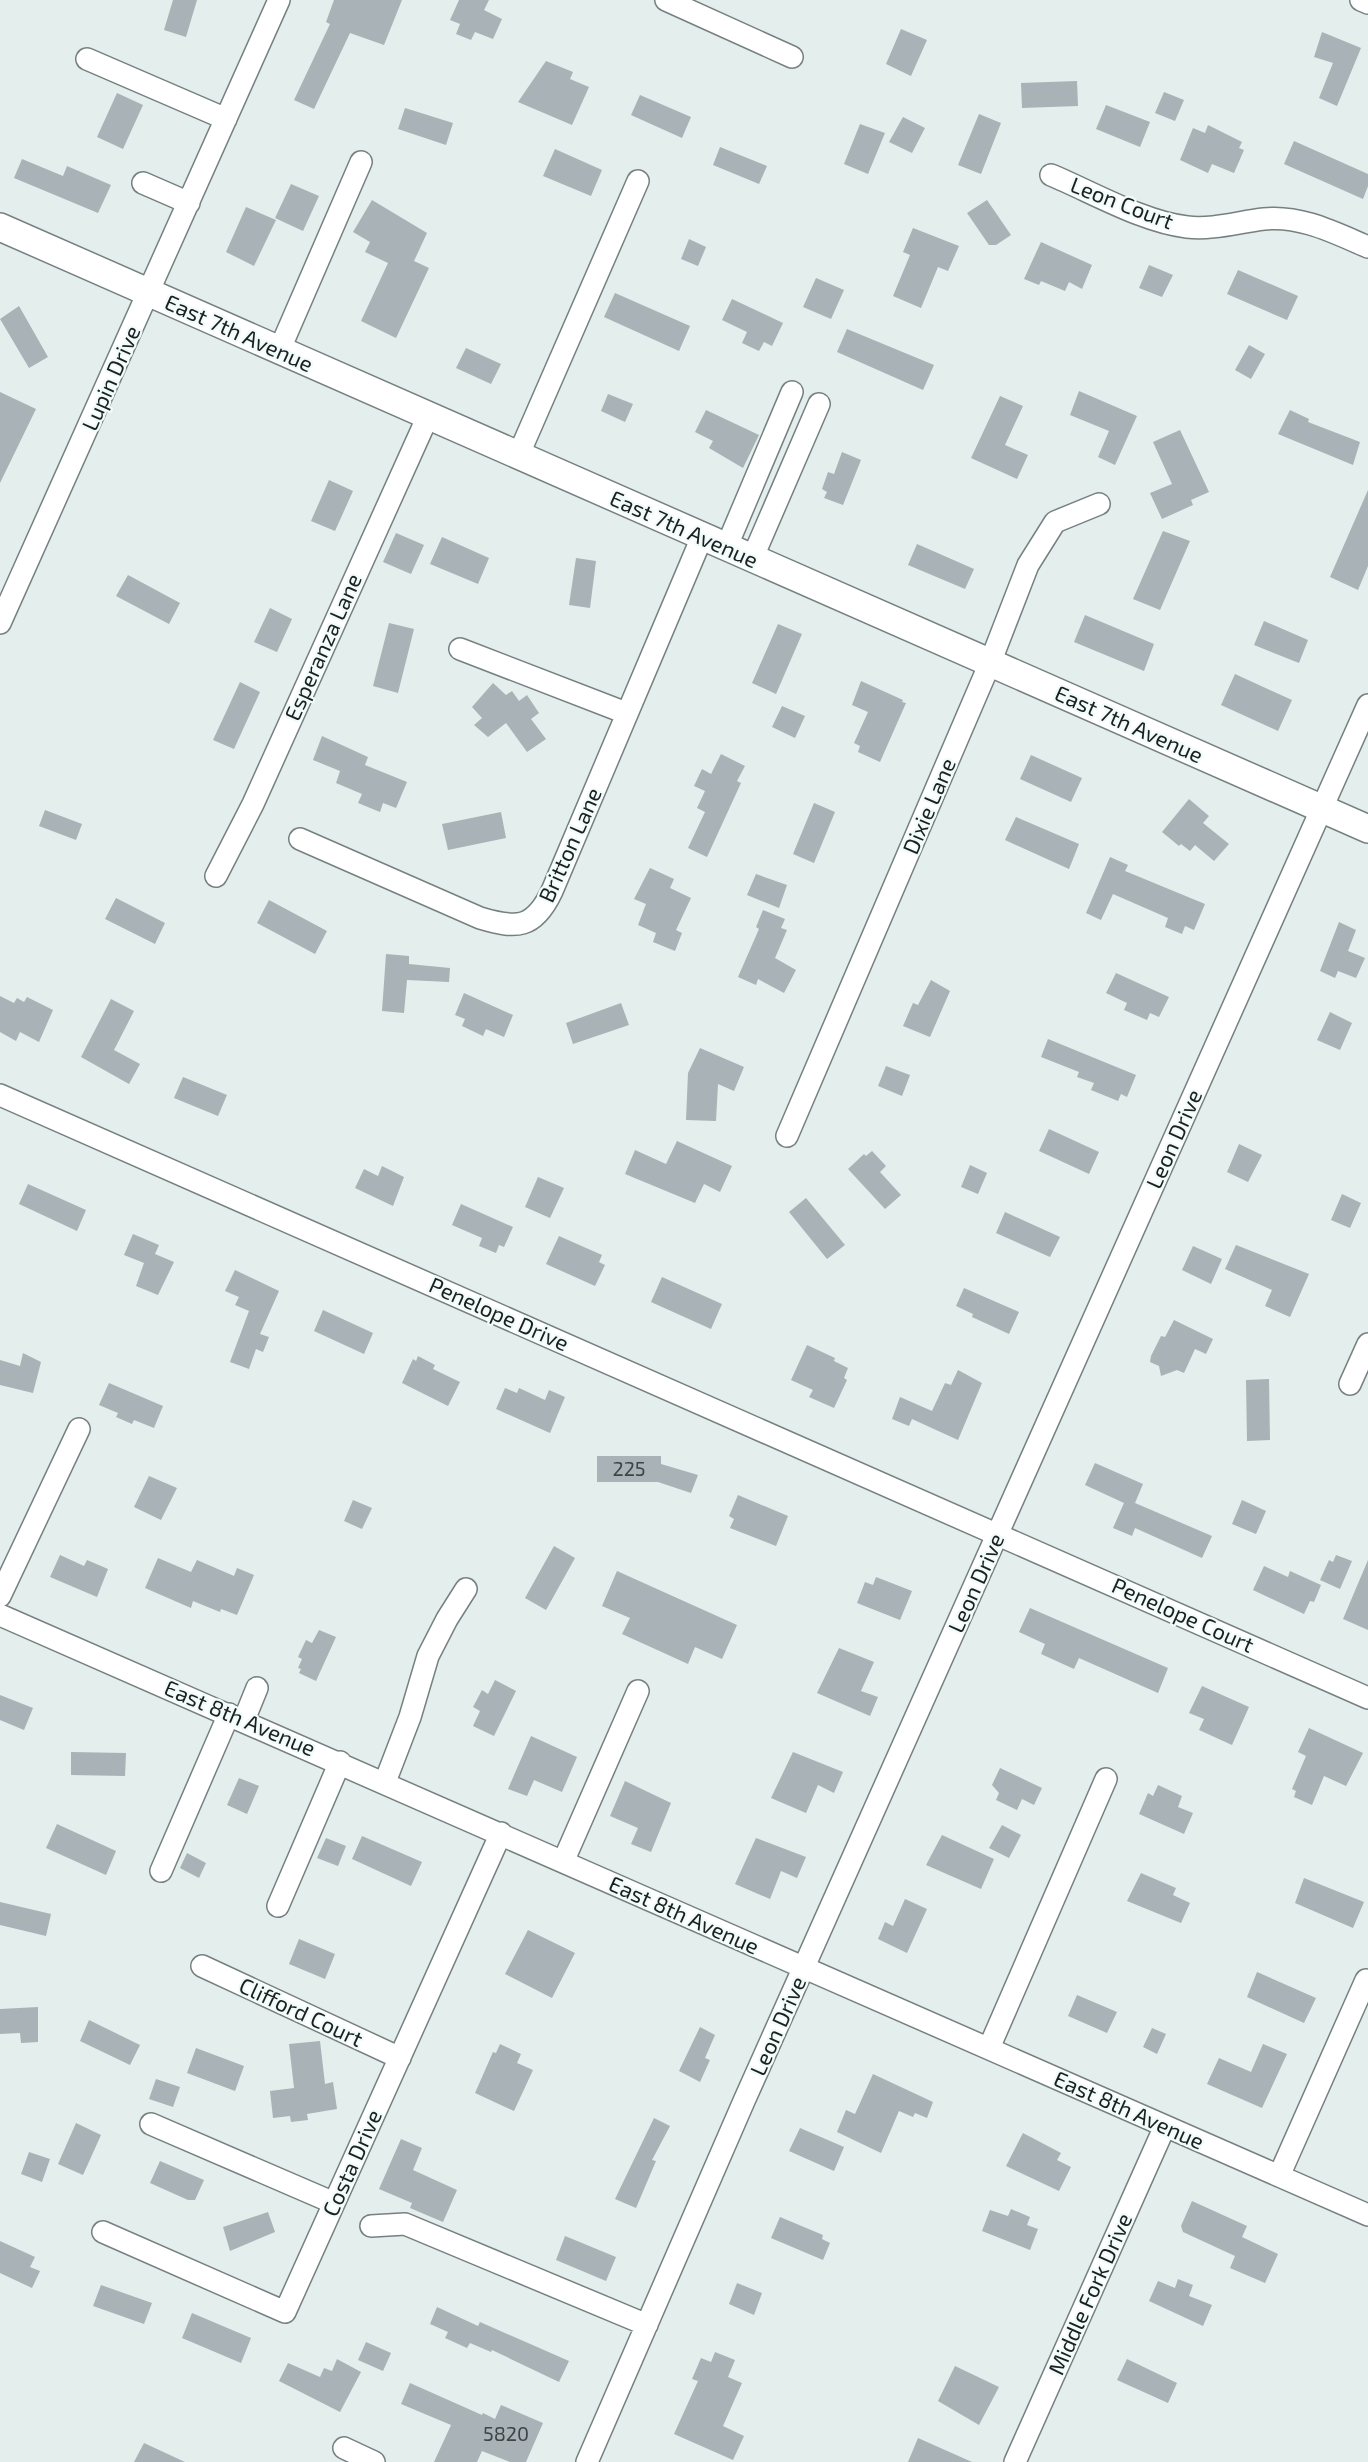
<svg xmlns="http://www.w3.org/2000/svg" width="1368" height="2462" font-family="'Exo 2',sans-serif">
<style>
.building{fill:#a9b2b6}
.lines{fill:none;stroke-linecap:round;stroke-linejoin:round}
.minor-casing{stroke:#768080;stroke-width:24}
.major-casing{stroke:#768080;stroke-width:30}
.minor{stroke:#fff;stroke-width:21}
.major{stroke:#fff;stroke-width:27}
.labels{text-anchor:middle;stroke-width:4.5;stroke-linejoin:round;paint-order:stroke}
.number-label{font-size:20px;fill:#3e4445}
.street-label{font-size:22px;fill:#1b1f1f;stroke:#f0fbfa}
</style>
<rect width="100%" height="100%" fill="#e3eeed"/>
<path class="building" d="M173,0H197L186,37L164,30Z
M334,0H402L384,45L350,33L314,109L294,100L330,24L326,22Z
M459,0H489L484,10L502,19L493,39L475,32L471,40L456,34L460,24L450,20Z
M901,29L927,40L911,76L886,64Z
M1322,32L1361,48L1337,106L1319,98L1333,63L1314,57Z
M546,61L573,72L570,79L589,87L572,125L518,102Z
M1077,81L1078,106L1022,108L1021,83Z
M1164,92L1184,100L1175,121L1155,113Z
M117,93L143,105L123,149L97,137Z
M640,95L691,117L682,138L631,115Z
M1106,105L1150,122L1140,147L1096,129Z
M405,108L453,123L446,145L398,129Z
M979,114L1001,123L981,174L958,165Z
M903,117L925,128L912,153L889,142Z
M860,124L885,133L868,174L844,164Z
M1208,125L1242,142L1239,148L1244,150L1234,173L1212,164L1208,173L1180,160L1193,128L1205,133Z
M1294,141L1368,174V186L1363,199L1284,164Z
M720,147L767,166L759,184L713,165Z
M555,149L602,170L591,196L543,176Z
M22,159L63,176L67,166L111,185L98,213L14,178Z
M291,184L319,196L303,231L275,218Z
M372,200L427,233L414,261L429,268L396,338L361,321L388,263L365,252L370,242L353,232Z
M987,200L1011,235L996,245H989L967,213Z
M246,207L276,220L254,266L226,252Z
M913,228L959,246L948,271L938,267L921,308L893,296L910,255L903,252Z
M689,239L706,247L698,266L681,259Z
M1041,242L1092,265L1082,289L1069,282L1065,291L1041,281L1039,285L1024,279Z
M1149,265L1173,275L1162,297L1139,288Z
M1238,270L1298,296L1287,320L1227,294Z
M816,278L844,290L831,319L803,307Z
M615,293L690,326L679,351L604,317Z
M732,299L783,323L772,346L764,342L759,351L742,343L747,332L722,320Z
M19,306L48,357L29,368L0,319Z
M847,329L934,365L923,390L837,352Z
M1249,345L1265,354L1251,379L1235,370Z
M466,348L501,364L491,384L456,368Z
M1079,391L1137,416L1115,465L1098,457L1109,431L1070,415Z
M0,392L36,409L0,483Z
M608,394L633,404L625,422L601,411Z
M1000,396L1023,406L1005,445L1028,455L1017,479L971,458Z
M706,410L759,435L743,468L709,448L713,441L695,432Z
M1290,410L1309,419L1308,422L1360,442L1353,465L1278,434Z
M1180,430L1209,492L1191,500L1193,505L1162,519L1150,493L1172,484L1153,442Z
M842,452L861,460L843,505L824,498L827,492L822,489L828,472L834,474Z
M329,480L353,491L335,531L311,521Z
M1368,490V566L1358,590L1330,577Z
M1163,531L1190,541L1160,610L1133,599Z
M396,533L424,545L411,574L383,562Z
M442,537L489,558L478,584L430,564Z
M917,544L974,569L965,589L908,565Z
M576,558L596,561L590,608L569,605Z
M128,575L180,603L169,624L116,596Z
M270,608L292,619L277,652L254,642Z
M1085,615L1154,644L1144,671L1074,642Z
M1264,621L1308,640L1299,663L1254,645Z
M389,623L414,629L398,693L373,686Z
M778,624L802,634L776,694L752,683Z
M1235,674L1292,700L1278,731L1221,705Z
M861,681L903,700L902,702L906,703L880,762L858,752L860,746L854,743L868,712L852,705Z
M240,682L260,692L234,749L213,740Z
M493,683L506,695L512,691L519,701L527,695L539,713L531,719L546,739L527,752L506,723L488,737L474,725L482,718L472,707Z
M782,706L805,716L795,738L772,727Z
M322,736L368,757L365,765L407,782L396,808L383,803L380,812L358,803L362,794L336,783L340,771L313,760Z
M721,754L745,766L737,781L741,783L707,857L688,848L705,812L697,808L705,791L694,786L702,769L711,774Z
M1031,755L1082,778L1071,802L1020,779Z
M1189,799L1209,816L1203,823L1229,844L1214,861L1195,845L1190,851L1181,844L1179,846L1162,832Z
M814,803L835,812L814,863L793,854Z
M45,810L82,824L76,840L39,826Z
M501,812L506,838L448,850L442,824Z
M1016,817L1079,844L1069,869L1005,840Z
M1110,857L1128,865L1125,871L1205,904L1194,930L1185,926L1182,934L1165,927L1168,918L1113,894L1101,920L1086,913Z
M650,868L674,879L670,888L691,898L676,930L682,933L675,951L653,942L656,933L638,925L646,904L634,899Z
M756,874L787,885L779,908L747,895Z
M116,898L165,923L155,944L105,919Z
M269,900L327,931L315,954L257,923Z
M763,910L785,919L781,928L787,930L775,958L796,970L784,993L758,979L756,985L738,977L759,929L756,927Z
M1339,922L1356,930L1348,951L1365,958L1356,978L1338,971L1335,978L1320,971Z
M386,954L409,956V964L450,968L449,982L407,980L404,1013L382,1011Z
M1116,973L1169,997L1159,1017L1150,1013L1147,1020L1124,1010L1127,1003L1106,993Z
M931,980L950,991L930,1037L903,1026L913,1003L918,1005Z
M464,993L513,1015L504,1037L486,1029L483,1036L462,1026L465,1019L455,1015Z
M0,996L14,1003L17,998L24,1002L27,997L53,1010L39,1042L20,1032L16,1041L0,1032Z
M111,999L134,1011L114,1050L140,1064L129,1084L81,1057Z
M621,1003L629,1025L573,1044L566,1023Z
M1330,1012L1352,1023L1340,1050L1317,1040Z
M1048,1039L1136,1075L1127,1097L1121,1094L1118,1101L1091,1090L1094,1083L1077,1077L1079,1072L1041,1057Z
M700,1048L744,1067L734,1091L718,1084L716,1121L686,1120L688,1073Z
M886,1066L910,1075L902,1096L878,1086Z
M183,1077L227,1095L218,1116L174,1098Z
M1049,1129L1099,1152L1089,1174L1039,1151Z
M677,1141L732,1166L720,1192L704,1184L695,1203L625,1174L635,1150L666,1164Z
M1239,1144L1262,1155L1248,1182L1227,1172Z
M872,1151L886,1166L880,1172L901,1195L885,1209L848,1169L864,1154L866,1156Z
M970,1165L987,1173L978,1194L961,1187Z
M382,1166L404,1177L393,1206L355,1188L364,1169L378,1176Z
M538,1177L564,1188L550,1218L525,1207Z
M28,1184L86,1210L77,1231L19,1204Z
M1342,1194L1361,1203L1350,1228L1331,1220Z
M806,1198L845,1245L827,1259L789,1212Z
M461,1204L513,1227L504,1247L499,1245L496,1253L479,1246L482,1238L452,1225Z
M1005,1212L1060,1237L1050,1257L996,1233Z
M133,1234L159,1245L155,1254L174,1262L158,1295L136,1286L144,1263L124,1255Z
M559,1236L602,1255L599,1262L605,1265L595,1286L546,1264Z
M1236,1245L1309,1274L1290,1317L1265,1306L1272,1290L1225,1269Z
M1193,1246L1222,1259L1211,1284L1182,1270Z
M235,1270L279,1291L260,1334L269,1337L263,1352L256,1349L249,1369L230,1362L249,1311L235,1305L239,1297L225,1291Z
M662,1277L722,1304L711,1329L651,1302Z
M964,1288L1019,1312L1009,1334L972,1317L973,1314L956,1306Z
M323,1310L373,1333L364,1354L314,1331Z
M1174,1320L1213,1339L1206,1354L1195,1349L1184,1373L1177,1370L1161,1376L1159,1366L1150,1362L1151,1356L1161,1336L1165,1337Z
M807,1345L835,1358L834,1361L848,1368L844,1378L847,1380L834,1408L809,1397L813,1390L791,1380Z
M23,1353L41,1362L33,1393L0,1385V1360L20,1366Z
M418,1356L435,1365L433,1369L460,1382L448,1406L402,1383L413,1359L416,1361Z
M958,1370L982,1383L958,1440L912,1419L909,1426L892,1419L900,1397L932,1411L945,1383L951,1385Z
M1269,1379L1270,1440L1247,1441L1246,1380Z
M109,1383L163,1406L154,1428L134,1420L132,1424L116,1417L118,1413L99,1405Z
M505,1388L517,1393L519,1388L545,1400L549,1390L565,1397L550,1433L496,1409Z
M597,1456H661V1464L698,1475L691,1493L658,1482H597Z
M1095,1463L1143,1484L1135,1503L1212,1536L1202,1558L1135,1528L1132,1536L1113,1528L1124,1503L1085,1485Z
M149,1476L177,1488L161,1520L134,1507Z
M738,1495L788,1516L776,1546L730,1528L734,1519L729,1516Z
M353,1500L372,1508L362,1529L344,1521Z
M1242,1500L1266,1511L1256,1534L1232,1524Z
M554,1546L575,1558L546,1610L525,1598Z
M60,1555L84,1566L87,1560L108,1569L97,1597L50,1577Z
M1336,1555L1352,1561L1340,1589L1320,1580L1329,1560L1333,1562Z
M158,1558L191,1572L197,1560L234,1576L237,1568L254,1575L237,1615L221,1609L220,1612L193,1601L191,1608L145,1588Z
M1368,1560V1630L1343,1619Z
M1264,1566L1288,1577L1290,1571L1321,1585L1314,1602L1310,1601L1304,1614L1253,1590Z
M617,1571L737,1625L722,1659L695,1647L688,1664L622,1634L630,1618L602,1606Z
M876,1577L912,1591L900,1620L857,1603L865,1582L873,1585Z
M1030,1608L1168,1668L1158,1693L1079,1658L1074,1669L1041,1654L1045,1644L1019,1632Z
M319,1630L336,1637L316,1681L299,1673L301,1669L298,1668L302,1659L298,1657L306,1640L312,1643Z
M839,1648L874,1662L861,1691L878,1697L870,1716L817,1693Z
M495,1680L516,1691L494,1736L473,1726L480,1711L473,1707L482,1690L488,1694Z
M1202,1686L1249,1707L1232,1745L1199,1730L1204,1719L1189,1713Z
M0,1695L33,1708L24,1730L0,1720Z
M1309,1728L1363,1753L1346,1786L1324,1776L1312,1805L1294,1797L1296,1791L1292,1789L1306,1756L1298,1752Z
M531,1736L577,1757L562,1792L534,1780L527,1796L508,1789Z
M71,1752L126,1753L125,1776L71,1775Z
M793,1752L843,1772L834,1793L818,1785L806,1813L771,1798Z
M1000,1768L1042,1788L1034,1805L1022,1799L1017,1810L996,1800L999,1793L992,1785Z
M239,1778L259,1786L247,1814L227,1805Z
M625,1781L671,1803L651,1852L631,1844L638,1828L610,1816Z
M1158,1785L1182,1796L1178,1807L1193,1813L1184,1834L1139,1814L1148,1793L1153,1796Z
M57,1824L116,1851L106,1875L46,1848Z
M1002,1825L1021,1835L1009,1858L989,1848Z
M942,1835L994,1859L981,1889L926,1865Z
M362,1836L422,1862L411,1886L352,1859Z
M326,1838L346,1846L338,1866L317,1858Z
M756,1838L806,1857L797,1878L781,1871L770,1899L735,1884Z
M187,1853L206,1863L199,1878L180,1868Z
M1141,1873L1176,1888L1173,1895L1190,1903L1181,1923L1127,1901Z
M1304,1878L1364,1902L1353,1928L1295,1903Z
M905,1899L927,1909L907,1953L878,1939L885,1922L893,1926Z
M0,1902L51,1914L46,1936L0,1925Z
M528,1930L575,1953L552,1998L505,1974Z
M299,1939L335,1954L325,1979L289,1964Z
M1257,1972L1316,1998L1304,2023L1247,1997Z
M1077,1995L1117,2012L1107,2033L1068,2016Z
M38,2007V2042L21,2043L20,2033L0,2034V2009Z
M89,2020L140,2045L130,2065L80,2041Z
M700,2027L715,2035L705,2058L710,2060L700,2082L679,2071Z
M1152,2028L1166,2034L1157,2054L1143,2047Z
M320,2041L325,2084L333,2082L337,2109L307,2114L308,2120L291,2122L290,2116L273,2118L270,2091L294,2088L289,2044Z
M500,2044L521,2054L517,2063L533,2070L514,2111L475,2093L493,2052L496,2053Z
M1263,2044L1287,2054L1262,2108L1207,2084L1219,2058L1251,2072Z
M196,2048L244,2066L235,2091L187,2073Z
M873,2074L933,2102L927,2118L915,2113L913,2117L899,2111L881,2153L837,2132L846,2110L855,2114Z
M156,2079L180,2087L173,2107L149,2099Z
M654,2118L670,2126L652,2160L656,2161L636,2208L615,2199Z
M76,2123L101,2135L83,2175L58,2164Z
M800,2128L844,2147L834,2171L789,2151Z
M1023,2133L1061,2153L1057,2160L1071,2167L1059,2191L1006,2166Z
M401,2139L422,2148L413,2170L457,2190L443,2222L410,2208L412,2203L379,2189Z
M29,2152L50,2159L42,2182L21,2174Z
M160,2161L204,2180L195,2200H188L150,2183Z
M1192,2201L1247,2226L1242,2237L1278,2254L1265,2283L1230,2268L1235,2256L1183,2232L1181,2226Z
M1011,2209L1030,2217L1027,2225L1038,2229L1030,2250L982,2231L990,2210L1008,2216Z
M268,2212L275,2232L230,2251L223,2227Z
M780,2217L823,2235L822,2239L830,2243L823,2260L771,2238Z
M565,2236L616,2257L606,2281L556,2260Z
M0,2241L35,2257L30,2267L40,2271L32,2288L0,2273Z
M1178,2279L1193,2285L1189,2296L1212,2305L1203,2326L1149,2301L1158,2281L1175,2288Z
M737,2283L762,2293L754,2315L729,2304Z
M101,2285L152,2303L144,2324L93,2306Z
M437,2307L478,2326L480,2322L569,2361L559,2382L492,2350L491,2352L470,2343L467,2348L445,2338L448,2332L430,2324Z
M192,2313L251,2338L241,2363L182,2338Z
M366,2342L391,2353L383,2371L358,2360Z
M715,2352L735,2360L728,2377L742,2383L723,2426L744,2436L733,2460L674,2434L698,2381L692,2379L701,2358L711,2362Z
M337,2359L361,2372L340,2412L279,2381L288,2363L320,2377L324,2368L332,2371Z
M1127,2359L1177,2383L1168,2403L1117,2380Z
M955,2366L999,2387L979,2425L938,2401Z
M410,2383L482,2415L483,2413L495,2419L501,2405L543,2423L526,2462H510L482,2451L477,2462H434L451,2425L401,2404Z
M918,2438L972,2462H908Z
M144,2443L185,2462H134Z"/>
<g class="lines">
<defs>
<path id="minor" d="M666,0L792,57
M1361,0L1368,3
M87,59L226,119
M1051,175C1092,192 1143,222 1187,227C1213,230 1238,222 1264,219C1301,215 1335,233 1368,247
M143,183L189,203
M279,351L361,162
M518,456L638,181
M726,548L792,392
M752,559L819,404
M0,623L279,0
M460,649L626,713
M300,839L480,918C517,929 534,929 552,891L702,537
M216,876L253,804L428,416
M0,1095L1368,1698
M787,1136L990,663L1028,565L1055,522L1099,504
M1350,1384L1368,1344
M0,1596L79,1429
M0,1615L1368,2215
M244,1720L257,1688
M385,1782L410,1717L428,1656L447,1619L466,1589
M563,1862L638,1691
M161,1871L229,1714
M278,1906L340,1762
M202,1966L400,2058
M989,2048L1106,1779
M151,2124L334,2203
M1279,2176L1366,1980
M371,2226L405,2224L647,2325
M103,2232L285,2312L501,1833
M344,2448L374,2462
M587,2462L744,2101L1368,705
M1015,2462L1165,2126"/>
<path id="major" d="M0,227L1368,829"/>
</defs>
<use href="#minor" class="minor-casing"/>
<use href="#major" class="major-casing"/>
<use href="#minor" class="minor"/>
<use href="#major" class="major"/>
</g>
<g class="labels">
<g class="number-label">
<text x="629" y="1476">225</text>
<text x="506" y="2441">5820</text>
</g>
<g class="street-label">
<text transform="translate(1122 203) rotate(21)" y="8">Leon Court</text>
<text transform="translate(239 333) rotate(24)" y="8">East 7th Avenue</text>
<text transform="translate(111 378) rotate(-66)" y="8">Lupin Drive</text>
<text transform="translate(684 529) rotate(24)" y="8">East 7th Avenue</text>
<text transform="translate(323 647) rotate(-66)" y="8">Esperanza Lane</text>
<text transform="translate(1129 724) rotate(24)" y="8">East 7th Avenue</text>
<text transform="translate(929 806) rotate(-67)" y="8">Dixie Lane</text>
<text transform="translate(570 845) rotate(-66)" y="8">Britton Lane</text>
<text transform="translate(1174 1139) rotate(-66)" y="8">Leon Drive</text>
<text transform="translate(499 1314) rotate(24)" y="8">Penelope Drive</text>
<text transform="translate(976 1583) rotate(-66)" y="8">Leon Drive</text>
<text transform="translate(1183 1615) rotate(24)" y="8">Penelope Court</text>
<text transform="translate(240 1718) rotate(23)" y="8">East 8th Avenue</text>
<text transform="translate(684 1915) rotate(24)" y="8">East 8th Avenue</text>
<text transform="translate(301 2012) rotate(25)" y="8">Clifford Court</text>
<text transform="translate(778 2026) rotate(-66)" y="8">Leon Drive</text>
<text transform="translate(1129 2110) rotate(24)" y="8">East 8th Avenue</text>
<text transform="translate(352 2163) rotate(-66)" y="8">Costa Drive</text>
<text transform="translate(1090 2294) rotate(-66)" y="8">Middle Fork Drive</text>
</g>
</g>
</svg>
